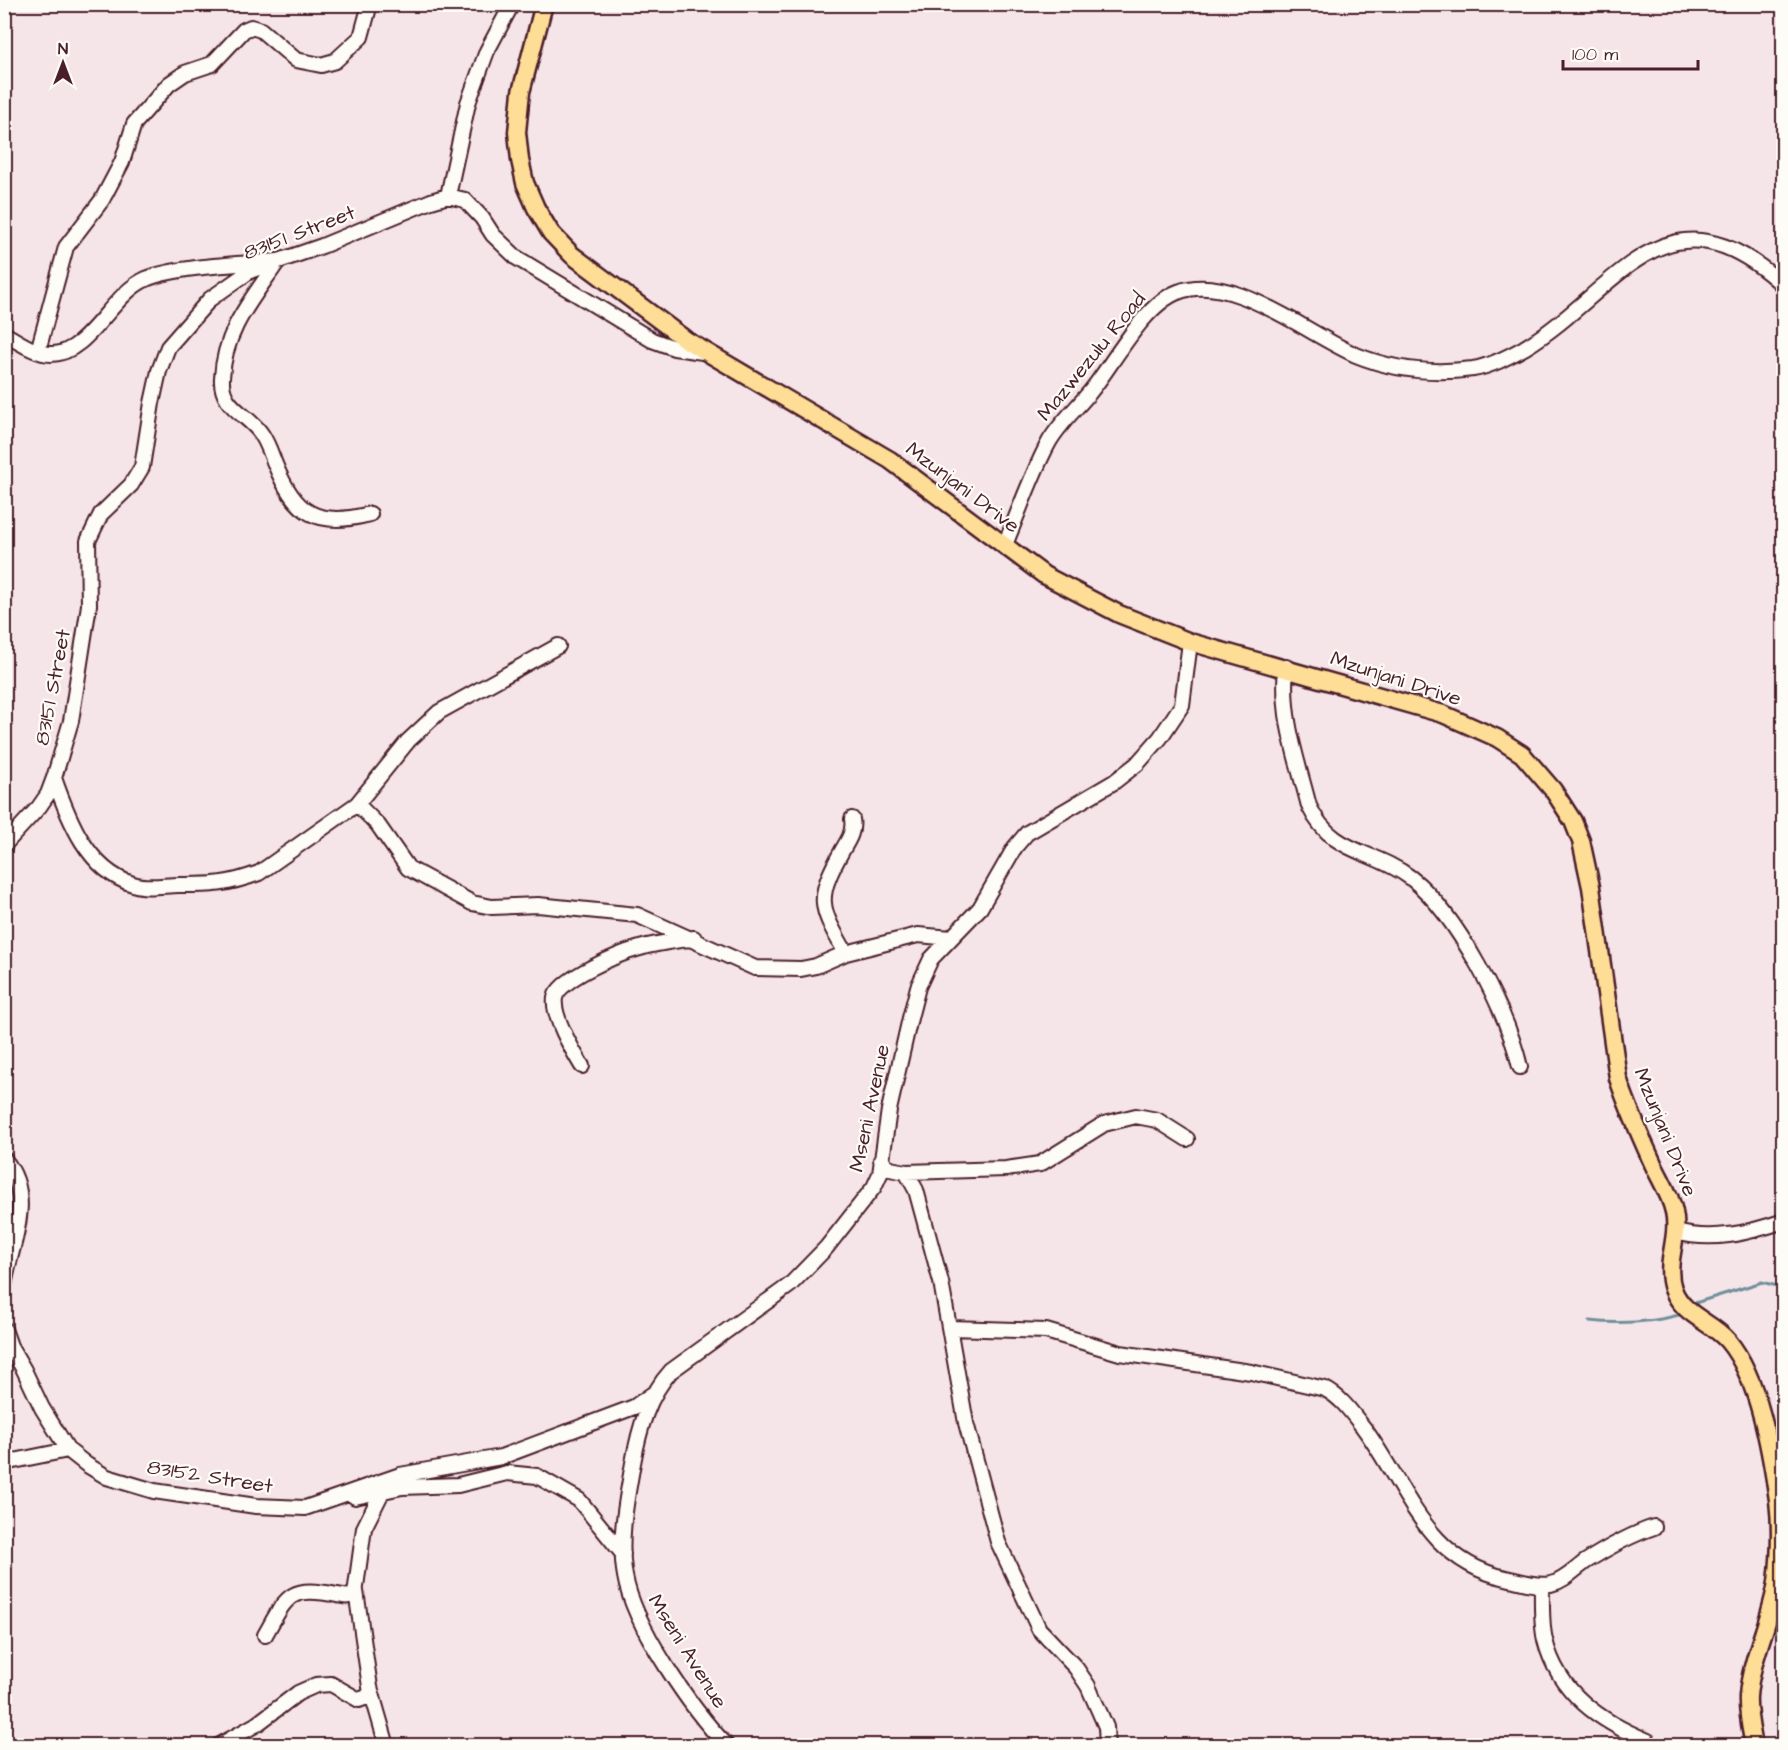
<svg xmlns="http://www.w3.org/2000/svg" width="1788" height="1750" font-family="'Architects Daughter',sans-serif">
<style>
.lines{fill:none;stroke-linecap:round;stroke-linejoin:round}
.stream{stroke:#71909b;stroke-width:3}
.minor-casing{stroke:#4a1f2b;stroke-width:18}
.major-casing{stroke:#4a1f2b;stroke-width:21}
.minor{stroke:#fdfcf7;stroke-width:14}
.major{stroke:#fedd96;stroke-width:16}
.labels{text-anchor:middle;stroke-width:4.5;stroke-linejoin:round;paint-order:stroke}
.street-label{font-size:21px;fill:#4a1f2b;stroke:#fdfcf7}
</style>
<rect width="100%" height="100%" fill="#f6e5e8"/>
<filter id="ink" filterUnits="userSpaceOnUse"><feTurbulence type="fractalNoise" baseFrequency=".0167" numOctaves="2"/><feDisplacementMap in="SourceGraphic" scale="12" xChannelSelector="R" yChannelSelector="G"/><feConvolveMatrix kernelMatrix="1 2 1 2 8 2 1 2 1" color-interpolation-filters="sRGB"/></filter>
<g filter="url(#ink)">
<g class="lines">
<path class="stream" d="M756,10L761,4
M1692,1304L1762,1282L1784,1288
M1589,1321C1620,1324 1650,1323 1679,1315"/>
<defs>
<path id="minor" d="M448,196L468,103L487,51L512,4
M4,334C18,341 35,354 51,354C88,355 111,294 146,279C176,266 243,264 278,261C253,298 224,330 222,378C220,408 249,414 262,435C268,444 271,454 275,464C295,514 317,528 370,514
M38,351L66,247L102,200L122,162L134,124L169,84L185,73L212,64L244,30L251,27L261,30L296,60L321,65L335,61L361,37L370,4
M1004,547C1019,512 1031,475 1049,442C1060,423 1077,408 1090,392C1114,363 1143,305 1178,292C1232,271 1307,334 1356,355C1393,370 1434,374 1473,369C1491,366 1508,357 1524,348C1620,290 1665,177 1784,286
M1286,667C1281,718 1297,758 1309,806C1332,855 1373,849 1411,878C1457,914 1507,1011 1520,1067
M54,778C68,818 88,871 133,884C146,889 164,885 179,885C211,885 227,885 259,873L357,804L378,825L408,868L472,903L492,907L538,905L637,915L755,968L801,969L816,966L846,953L918,935L951,938
M357,804L408,741L439,712L558,646
M4,845L39,807L48,794L54,778L71,721L89,605L88,541L101,514L131,485L142,467L152,403L159,371L168,347L210,299L250,271L322,246L431,201L448,196L465,200L482,218L493,235L517,258L652,340L674,348L703,352
M846,953C819,906 815,899 843,849C849,839 854,831 852,819
M582,1066C573,1051 552,1016 555,998C558,979 621,953 640,948C657,943 676,941 694,938
M4,1159C36,1198 11,1242 4,1286
M881,1160L890,1169L906,1172L916,1190L941,1282L966,1423L998,1542L1039,1629L1076,1668L1088,1686L1106,1727L1107,1746
M906,1172L1006,1169L1040,1164L1104,1124L1136,1116L1157,1120L1187,1139
M1676,1232C1712,1242 1749,1233 1784,1221
M950,1328L1046,1331L1120,1353L1251,1372L1325,1389C1342,1398 1351,1412 1363,1427C1407,1486 1424,1560 1506,1578C1519,1581 1537,1587 1551,1584C1564,1581 1574,1570 1585,1562C1607,1548 1630,1535 1654,1527
M4,1329L10,1346L24,1370L42,1408L68,1450L87,1465L107,1477L154,1491L256,1506L305,1508L400,1475L501,1457L634,1407L654,1393
M4,1463L68,1450
M355,1497L402,1487L458,1485L507,1473L537,1476L579,1500L623,1554
M1542,1585C1542,1603 1541,1623 1545,1640C1558,1693 1601,1722 1648,1741
M356,1591L370,1687L387,1746
M265,1635C287,1596 289,1585 337,1595C344,1596 348,1598 355,1594L364,1528L382,1492
M218,1746L257,1724L298,1693L316,1685L331,1684L359,1700L367,1697L371,1691L370,1687
M727,1746C692,1710 633,1625 625,1576C618,1539 627,1498 633,1463C639,1430 648,1396 671,1371L790,1285L826,1248L874,1187L880,1174L889,1110L910,1018L918,987L931,959L980,908L1015,847L1027,833L1114,782L1137,764L1160,738L1182,705L1190,642"/>
<path id="major" d="M544,4L521,92L517,132L520,160L525,183L536,208L551,233L572,255L686,340L890,460L1044,575L1119,614L1190,642L1443,714L1497,738L1522,754L1553,790L1573,821L1581,841L1591,887L1618,1078C1628,1109 1641,1137 1654,1166C1661,1181 1671,1196 1674,1212C1680,1238 1664,1263 1673,1289C1683,1316 1711,1321 1728,1341C1759,1378 1771,1452 1778,1500C1781,1525 1780,1556 1777,1582C1771,1621 1751,1657 1748,1696C1747,1713 1751,1729 1754,1746"/>
</defs>
<use href="#minor" class="minor-casing"/>
<use href="#major" class="major-casing"/>
<use href="#minor" class="minor"/>
<use href="#major" class="major"/>
</g>
</g>
<g class="labels">
<g class="street-label">
<text transform="translate(299 232) rotate(-21)" y="7">83151 Street</text>
<text transform="translate(1091 356) rotate(-51)" y="7">Mazwezulu Road</text>
<text transform="translate(963 487) rotate(37)" y="7">Mzunjani Drive</text>
<text transform="translate(1396 678) rotate(18)" y="7">Mzunjani Drive</text>
<text transform="translate(52 687) rotate(-79)" y="7">83151 Street</text>
<text transform="translate(869 1108) rotate(-78)" y="7">Mseni Avenue</text>
<text transform="translate(1666 1132) rotate(68)" y="7">Mzunjani Drive</text>
<text transform="translate(210 1476) rotate(9)" y="7">83152 Street</text>
<text transform="translate(688 1651) rotate(58)" y="7">Mseni Avenue</text>
</g>
</g>
<rect width="1788" height="1750" fill="none" stroke="#fdfcf7" stroke-width="24"/>
<rect x="12" y="12" width="1764" height="1726" fill="none" stroke="#4a1f2b" stroke-width="2" filter="url(#ink)"/>
<g transform="translate(63 63)" stroke="#fdfcf7" stroke-width="4.5" paint-order="stroke">
<path d="M0-4.5L10 22L0 15L-10 22Z" fill="#4a1f2b"/>
<text y="-9" font-size="16" font-weight="bold" text-anchor="middle" fill="#4a1f2b">N</text>
</g>
<path d="M1563 60v9h135v-9" fill="none" stroke="#4a1f2b" stroke-width="3"/>
<text x="1572" y="60" font-size="18" fill="#4a1f2b" stroke="#fdfcf7" stroke-width="4.5" paint-order="stroke">100 m</text>
</svg>
